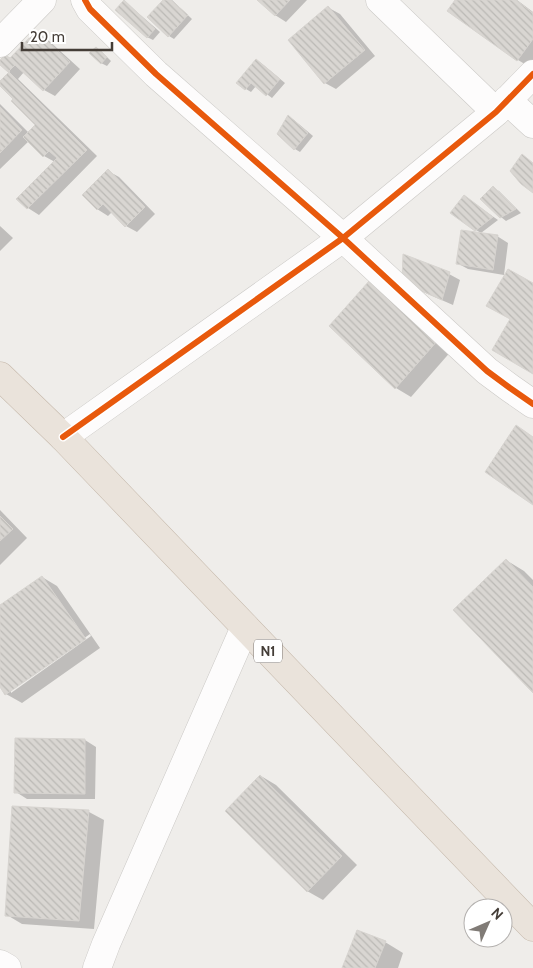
<svg xmlns="http://www.w3.org/2000/svg" width="533" height="968" font-family="Cabin,sans-serif">
<style>
.shadow{fill:#0003;fill-rule:evenodd}
.building{fill:url(#building-back-hatch);stroke:#d7d4d0}
.lines{fill:none;stroke-linecap:round;stroke-linejoin:round}
.minor-casing{stroke:#cbc9c6;stroke-width:29}
.highway-casing{stroke:#c4b7a9;stroke-width:29}
.minor{stroke:#fdfcfc;stroke-width:28}
.highway{stroke:#eae3db;stroke-width:28}
.cycleway-casing{stroke:#fff;stroke-width:9}
.cycleway{stroke:#e8590c;stroke-width:6}
.labels{text-anchor:middle;stroke-width:5;stroke-linejoin:round;paint-order:stroke}
.shield{fill:#fff;stroke:#7c7773;stroke-width:1}
.shield-label{font-size:14px;font-weight:bold;fill:#443d37}
</style>
<defs>
<pattern id="building-back-hatch" width="6" height="6" patternUnits="userSpaceOnUse" patternTransform="scale(1.25)"><rect width="6" height="6" fill="#d9d6d2"/><path d="M-1 5l2 2M0 0l6 6M5-1l2 2" fill="none" stroke="#bbb9b5"/></pattern>
</defs>
<rect width="100%" height="100%" fill="#efedea"/>
<path class="shadow" d="M164,0H172L192,19L174,39L169,36Z
M259,0H307L286,22L275,15Z
M457,0H517L533,12V69L518,60L449,11Z
M124,2L129,5L160,32L153,40L147,37Z
M329,8L340,14L375,56L336,89L325,83Z
M36,32L47,39L80,69L55,96L44,90L24,72L18,79L97,156L39,215L28,208L18,199L55,162L44,156L29,141L0,169V104L29,133L37,125L15,99L0,84L10,72L0,62L11,59Z
M96,48L101,51L111,61L107,66L101,63Z
M256,60L261,63L285,83L272,98L256,86L251,92L246,89Z
M289,117L294,120L313,136L300,152L295,149L279,133Z
M108,171L119,177L155,214L137,232L126,226L112,212L108,216L97,209Z
M494,188L499,191L521,213L506,221L501,217Z
M469,200L498,220L481,233L476,230Z
M0,226L13,238L0,251Z
M497,236L508,243L504,275L468,269L457,263Z
M449,274L460,280L453,305L414,288Z
M370,282L453,349L411,397L396,388L331,326Z
M0,510L27,538L0,565Z
M506,560L524,571L533,580V691Z
M42,577L57,586L100,648L22,703L6,694L0,685V606ZM90,634L91,636L11,693V690Z
M85,740L96,747L95,799H27L16,792Z
M261,776L276,785L357,865L323,900L307,891Z
M13,807L89,812L104,820L94,929L22,924L7,915Z
M385,942L403,953L398,968H343Z"/>
<path class="building" d="M124,0L155,29L147,38L115,10Z
M163,0H171L188,15L168,37L147,17Z
M257,0H290L275,16Z
M455,0H516L533,13V39L517,61L447,11Z
M328,6L365,50L324,84L288,40Z
M36,31L70,62L43,91L15,65L8,72L0,65V60L5,55L10,58Z
M96,47L107,57L101,64L89,53Z
M256,59L280,79L266,96L251,83L245,90L236,83Z
M9,72L87,150L27,209L16,199L57,158L49,151L43,157L23,137L35,125L11,101L13,99L0,86V81Z
M0,107L22,130L0,153Z
M288,115L308,133L294,150L277,134Z
M522,154L533,163V193L521,184L510,171Z
M108,169L145,207L125,227L103,204L97,210L82,195Z
M493,186L516,209L500,218L480,199Z
M464,195L493,217L475,231L450,213Z
M461,230L498,235L493,270L456,264Z
M403,254L450,272L442,300L402,282Z
M508,269L533,283V374L492,350L510,319L486,306Z
M370,280L439,339L395,389L329,326Z
M516,425L533,437V505L485,472Z
M0,516L13,529L0,541Z
M506,559L533,587V693L453,610Z
M42,576L86,639L5,695L0,687V605Z
M15,738L85,739V794L14,793Z
M260,775L342,856L307,892L225,811Z
M12,806L89,810L79,921L5,916Z
M357,930L386,941L375,968H342Z"/>
<g class="lines">
<defs>
<path id="minor" d="M85,0L90,9L156,74L343,238L487,371L510,388L533,404
M380,0L496,112
M0,43L42,0
M507,100L533,124
M63,437L343,238L496,112L533,74
M0,964L7,968
M97,968L106,944L245,627"/>
<path id="highway" d="M0,376L63,437L533,927"/>
</defs>
<use href="#minor" class="minor-casing"/>
<use href="#highway" class="highway-casing"/>
<use href="#minor" class="minor"/>
<use href="#highway" class="highway"/>
<defs>
<path id="cycleway" d="M85,0L90,9L156,74L343,238L487,371L510,388L533,404
M63,437L343,238L496,112L533,74"/>
</defs>
<use href="#cycleway" class="cycleway-casing"/>
<use href="#cycleway" class="cycleway"/>
</g>
<g class="labels">
<rect class="shield" x="254" y="639.5" width="28" height="23" rx="4"/>
<g class="shield-label">
<text x="268" y="656">N1</text>
</g>
</g>
<g transform="translate(488 923) rotate(45)"><circle r="24" fill="#ffffff" stroke="#b4b1af"/>
<path d="M0-4L9 19L0 12L-9 19Z" fill="#807b76"/>
<text y="-8" font-size="14" font-weight="bold" text-anchor="middle" fill="#443d37">N</text>
</g>
<path d="M22 42v8h90v-8" fill="none" stroke="#443d37" stroke-width="2.5"/>
<text x="30" y="42" font-size="15" fill="#443d37" stroke="#ffffff" stroke-width="4" paint-order="stroke">20 m</text>
</svg>
